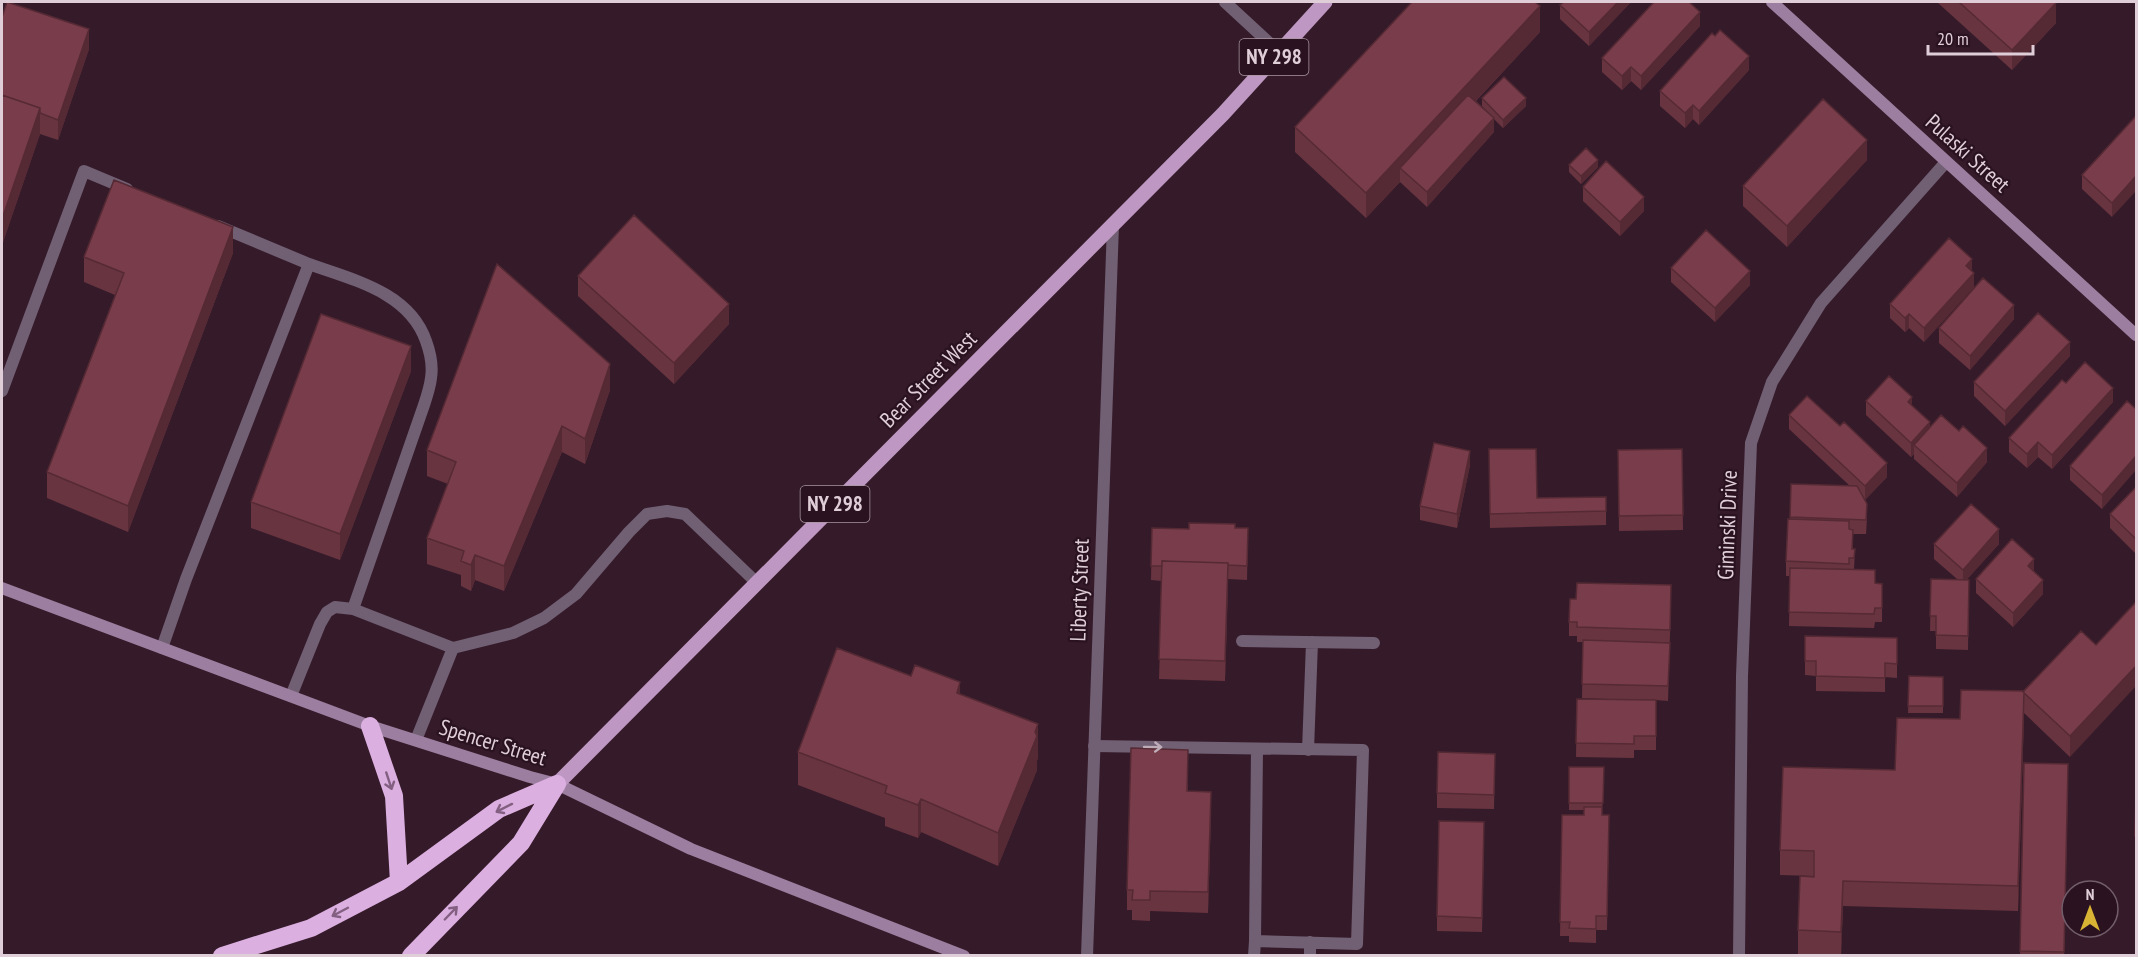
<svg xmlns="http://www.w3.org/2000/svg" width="2138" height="957" font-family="'PT Sans Narrow',sans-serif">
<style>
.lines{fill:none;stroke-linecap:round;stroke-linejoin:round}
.lane{stroke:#715f73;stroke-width:12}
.street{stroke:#715f73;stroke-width:12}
.secondary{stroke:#9c7fa0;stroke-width:12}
.primary{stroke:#be98c2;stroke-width:15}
.highway{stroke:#dcafe1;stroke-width:18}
.wall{fill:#683440}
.shaded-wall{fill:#552a34}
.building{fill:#793c4b;stroke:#552a34;stroke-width:1.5}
.oneway{stroke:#beadb9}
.oneway2{stroke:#836081}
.labels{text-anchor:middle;stroke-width:4.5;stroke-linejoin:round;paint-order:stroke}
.shield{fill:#2a1221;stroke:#a996a0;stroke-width:1.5}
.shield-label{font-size:21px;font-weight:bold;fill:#dfced7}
.street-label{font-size:22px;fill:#dfced7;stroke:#2a1221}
</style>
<rect width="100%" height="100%" fill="#351b2a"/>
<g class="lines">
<path class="lane" d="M1225,2L1279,52
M218,226L309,264
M2,391L84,171L127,189
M1242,641L1374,643
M162,648L186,579L309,264C353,280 409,292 426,341C430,352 433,366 431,378C430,387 427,396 424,405L353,609
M291,696L320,624L327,612L335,607L353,609L453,648
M416,740L453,648L513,633L544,618L576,594L629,532L647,514L667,511L685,514L757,583
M1094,746L1363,750L1357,944L1255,941L1254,956
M1308,750L1312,642
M1255,941L1257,749
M1310,956V942"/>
<path class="street" d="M1087,956L1113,225
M1739,956L1742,676L1751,443L1772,382L1821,303L1946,162"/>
<path class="secondary" d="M1772,2L2136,335
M2,588L370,726L530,777L557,784L691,849L964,956"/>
<path class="primary" d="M557,784L1223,114L1325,2"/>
<path class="highway" d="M370,726L394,796L399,882
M222,956L311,928L399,882L499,809L557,784
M411,956L521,843L557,784"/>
</g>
<path class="wall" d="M1631,2L1589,46L1560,19V5Z
M1937,2H2055L2056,23L2012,70Z
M2,17L89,49L58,140L40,134L2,245Z
M1700,26L1641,90L1631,81L1622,90L1602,72V58Z
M1540,32L1476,101L1491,115L1482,106V98L1526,106L1503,128L1494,119V132L1427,207L1400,182L1366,218L1295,152V127Z
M1749,70L1699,125L1693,119L1685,128L1660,106V91Z
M2136,116L2112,217L2082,189V175Z
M1867,160L1787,247L1743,206V186Z
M1569,165L1598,167L1581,184L1569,172Z
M1583,187L1644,211L1620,236L1583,201Z
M233,253L128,532L47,498V472L115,295L84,282V257Z
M1671,268L1750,285L1715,322L1671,282Z
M1972,271L1974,287L1924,342L1909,328L1905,332L1890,318V304Z
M578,276L729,324L674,384L578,296Z
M2014,319L1970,370L1939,343V328Z
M2070,356L2005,426L1974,396V382Z
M411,371L340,560L251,528V502Z
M2066,383L2113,402L2052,469L2038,457L2027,468L2009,452V438Z
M610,390L585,464L562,452L504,591L475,580L471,591L461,586V575L427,564V538L448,484L427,476V450Z
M1866,401L1912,406L1930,428L1987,462L1957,497L1914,459V454L1911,457L1866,415Z
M2136,409L2102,509L2070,480V466Z
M1789,415L1887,477L1865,500L1867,518L1866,534H1853V549H1855L1854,570L1875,583L1882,584V622H1875L1874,628L1789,626L1790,576H1786V561L1790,519L1791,484L1850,486L1789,429Z
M1489,449L1537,498L1606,497V525L1490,528Z
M1682,449L1683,530L1619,531L1618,450Z
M1470,465L1457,528L1420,520V506Z
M2136,487V554L2110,528V514Z
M1152,528L1189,529L1248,528L1247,580L1228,579L1225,681L1159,679L1162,581L1151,580Z
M1934,544H1999L1967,579L1969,580L1968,650L1936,649V631H1930L1931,579H1957L1934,559Z
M2034,571L2043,594L2013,627L1976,593V579Z
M1671,600L1668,701L1656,700V750H1634V758L1576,757L1577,699L1631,700L1582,698L1583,642H1577V636H1569V622Z
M2081,631L2070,757L2024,713L2018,911L1843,906L1841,956H1798V930L1814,876L1780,875V850L1895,770L1960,719L2023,691Z
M1897,652V678L1885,677V692L1816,691V676L1805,675V661Z
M1909,676L1943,677V713H1908Z
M960,695L1038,757L1037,761V770L998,866L921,832L918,838L885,826V818L798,785V752Z
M1495,754L1494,809L1437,808V793Z
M2024,763L2068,784L2064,956H2020Z
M1569,767H1604L1602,815H1609L1607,930H1596V943L1569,942V936H1560L1562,815H1584V810H1569Z
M1188,770V791L1211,812L1208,913L1150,911V921L1132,920V910H1127V890Z
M2136,790V857H2135Z
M1484,837L1482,932L1437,931V916Z"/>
<path class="shaded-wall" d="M1618,2H1631L1589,46V32Z
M2056,3V23L2012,70V50Z
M1540,6V32L1407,174L1400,168V182L1366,218V193Z
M1700,12V26L1641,90V76Z
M89,29V49L58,140V120Z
M1749,56V70L1699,125V111Z
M1631,67V81L1622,90V76Z
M1526,98V106L1503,128V120Z
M1693,105V119L1685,128V113Z
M40,108V134L2,245V219Z
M1494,118V132L1427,207V192Z
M1867,140V160L1787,247V226Z
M1598,160V167L1581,184V176Z
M2136,176V191L2112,217V203Z
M1644,197V211L1620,236V222Z
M233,227V253L128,532V506Z
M1972,259V274L1966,266Z
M1750,271V285L1715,322V308Z
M1974,273V287L1924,342V328Z
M729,304V324L674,384V363Z
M2014,305V319L1970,370V356Z
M1909,314V328L1905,332V318Z
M2070,342V356L2005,426V411Z
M411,346V371L340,560V534Z
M610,364V390L585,464V439Z
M2113,388V402L2052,469V455Z
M1912,397V412L1908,402Z
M1930,422V437L1914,445V454L1911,457V443Z
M562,426V452L504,591V566Z
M2038,442V457L2027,468V454Z
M1987,448V462L1957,497V483Z
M1470,451V465L1457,528V514Z
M2136,456V470L2102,509V495Z
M1887,463V477L1865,500V486Z
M1999,529V544L1963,584V570Z
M475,555V580L471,591V565Z
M2034,559V573L2028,566Z
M1228,563V583L1225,681V661Z
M2043,580V594L2013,627V613Z
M2136,666V686L2070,757V736Z
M960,682V715L957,693Z
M2024,691V717L2018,911V886Z
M1038,724V757L1037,761V770L998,866V833Z
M1211,792V812L1208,913V892Z
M921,799V832L918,838V805Z
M1843,881V906L1841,956V932Z"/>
<path class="building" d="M7,2L89,29L58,120L40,113V108L2,95V17Z
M1412,2H1535L1540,6L1366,193L1295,127Z
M1564,2H1618L1589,32L1560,5Z
M1654,2H1689L1700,12L1641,76L1631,67L1622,76L1602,58Z
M1959,2H2055L2056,3L2012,50Z
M1720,30L1749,56L1699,111L1693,105L1685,113L1660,91L1712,33L1715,36Z
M1504,77L1526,98L1503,120L1482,98Z
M2,95L40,108L2,219Z
M1468,95L1494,118L1427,192L1400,168Z
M1823,99L1867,140L1787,226L1743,186Z
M2136,116V176L2112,203L2082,175Z
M1586,148L1598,160L1581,176L1569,165Z
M1606,161L1644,197L1620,222L1583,187Z
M114,180L233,227L128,506L47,472L124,273L84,257Z
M634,215L729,304L674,363L578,276Z
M1706,230L1750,271L1715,308L1671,268Z
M1949,238L1972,259L1966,266L1974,273L1924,328L1909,314L1905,318L1890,304Z
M497,264L610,364L585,439L562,426L504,566L475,555L471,565L461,561L464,551L427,538L456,462L427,450Z
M1983,278L2014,305L1970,356L1939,328Z
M2038,313L2070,342L2005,411L1974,382Z
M321,314L411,346L340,534L251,502Z
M2085,362L2113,388L2052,455L2038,442L2027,454L2009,438L2062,380L2066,383Z
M1889,376L1912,397L1908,402L1930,422L1911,443L1866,401Z
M1807,396L1840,426L1844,422L1887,463L1865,486L1789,415Z
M2127,401L2136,409V456L2102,495L2070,466Z
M1941,415L1959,431L1963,426L1987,448L1957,483L1914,445Z
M1434,443L1470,451L1457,514L1420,506Z
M1489,449H1536L1537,498L1606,497V511L1490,514Z
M1682,449L1683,515L1619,516L1618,450Z
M1791,484L1857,486L1867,504L1866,520L1790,517Z
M2136,487V539L2110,514Z
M1971,504L1999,529L1963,570L1934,544Z
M1788,519L1849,521V529L1853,530L1852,549H1855L1854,558H1849V564L1786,561Z
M1189,523L1235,524V528H1248L1247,566L1228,565V563L1162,561V566H1151L1152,528L1189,529Z
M2012,539L2034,559L2028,566L2043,580L2013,613L1976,579Z
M1162,561L1228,563L1225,661L1159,659Z
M1790,568L1875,570V583L1882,584V608H1875L1874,614L1789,612Z
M1931,579L1969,580L1968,636L1936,635V616H1930Z
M1577,583L1671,585L1670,630L1577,627V622H1569L1570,599H1576Z
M2136,602V666L2070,736L2023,692L2081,631L2096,645Z
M1805,636L1897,638V664L1885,663V678L1816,676V661H1805Z
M1583,640L1670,643L1668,686L1582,684Z
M837,648L911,676L915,665L960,682L957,693L1038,724L1035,732L1037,736L998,833L921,799L918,805L885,793L887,786L798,752Z
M1909,676L1943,677V706H1908Z
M1961,690L2024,691L2018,886L1843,881L1841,932L1798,930L1800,876L1814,877V851L1780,850L1783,767L1895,770L1897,718L1960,719Z
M1577,699L1656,700V736H1634V744L1576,743Z
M1131,748L1188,750L1187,791L1211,792L1208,892L1150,891V900H1132L1133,890H1127Z
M1438,752L1495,754L1494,795L1437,793Z
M2024,763L2068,764L2064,952L2020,951Z
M1569,767H1604L1603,803H1569Z
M2136,790V836H2135Z
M1584,807H1602V815H1609L1607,916H1596V929L1569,928L1570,922H1560L1562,815H1584Z
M1439,821L1484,822L1482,918L1437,916Z"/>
<defs><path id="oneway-shaft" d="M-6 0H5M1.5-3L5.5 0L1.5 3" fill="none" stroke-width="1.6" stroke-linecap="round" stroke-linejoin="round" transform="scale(1.5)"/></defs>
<use class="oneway" href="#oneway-shaft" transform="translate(1153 747) rotate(1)"/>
<g class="oneway2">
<use href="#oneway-shaft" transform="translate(389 781) rotate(72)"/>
<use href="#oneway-shaft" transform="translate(504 808) rotate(153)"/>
<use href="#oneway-shaft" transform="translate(340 912) rotate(152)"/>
<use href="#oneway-shaft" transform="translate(451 913) rotate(-46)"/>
</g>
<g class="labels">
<g class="shield">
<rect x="1239.5" y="39" width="69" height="36" rx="4.5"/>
<rect x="800.5" y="486" width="69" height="36" rx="4.5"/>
</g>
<g class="shield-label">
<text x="1274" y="64">NY 298</text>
<text x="835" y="511">NY 298</text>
</g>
<g class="street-label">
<text transform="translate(1968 153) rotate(42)" y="8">Pulaski Street</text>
<text transform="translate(928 379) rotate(-45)" y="8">Bear Street West</text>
<text transform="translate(1727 525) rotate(-88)" y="8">Giminski Drive</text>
<text transform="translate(1079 590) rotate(-88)" y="8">Liberty Street</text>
<text transform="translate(493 742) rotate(17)" y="8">Spencer Street</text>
</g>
</g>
<rect width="2138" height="957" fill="none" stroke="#dfced7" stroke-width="6"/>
<g transform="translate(2090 909)"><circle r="28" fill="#2a1221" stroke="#725d6a" stroke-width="1.5"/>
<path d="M0-4.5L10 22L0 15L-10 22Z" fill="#d9b334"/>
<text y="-9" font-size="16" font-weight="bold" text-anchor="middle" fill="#dfced7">N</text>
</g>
<path d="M1928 45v9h105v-9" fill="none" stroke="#dfced7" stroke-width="3"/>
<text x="1937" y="45" font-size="18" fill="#dfced7" stroke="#2a1221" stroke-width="4.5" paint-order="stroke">20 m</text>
</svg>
